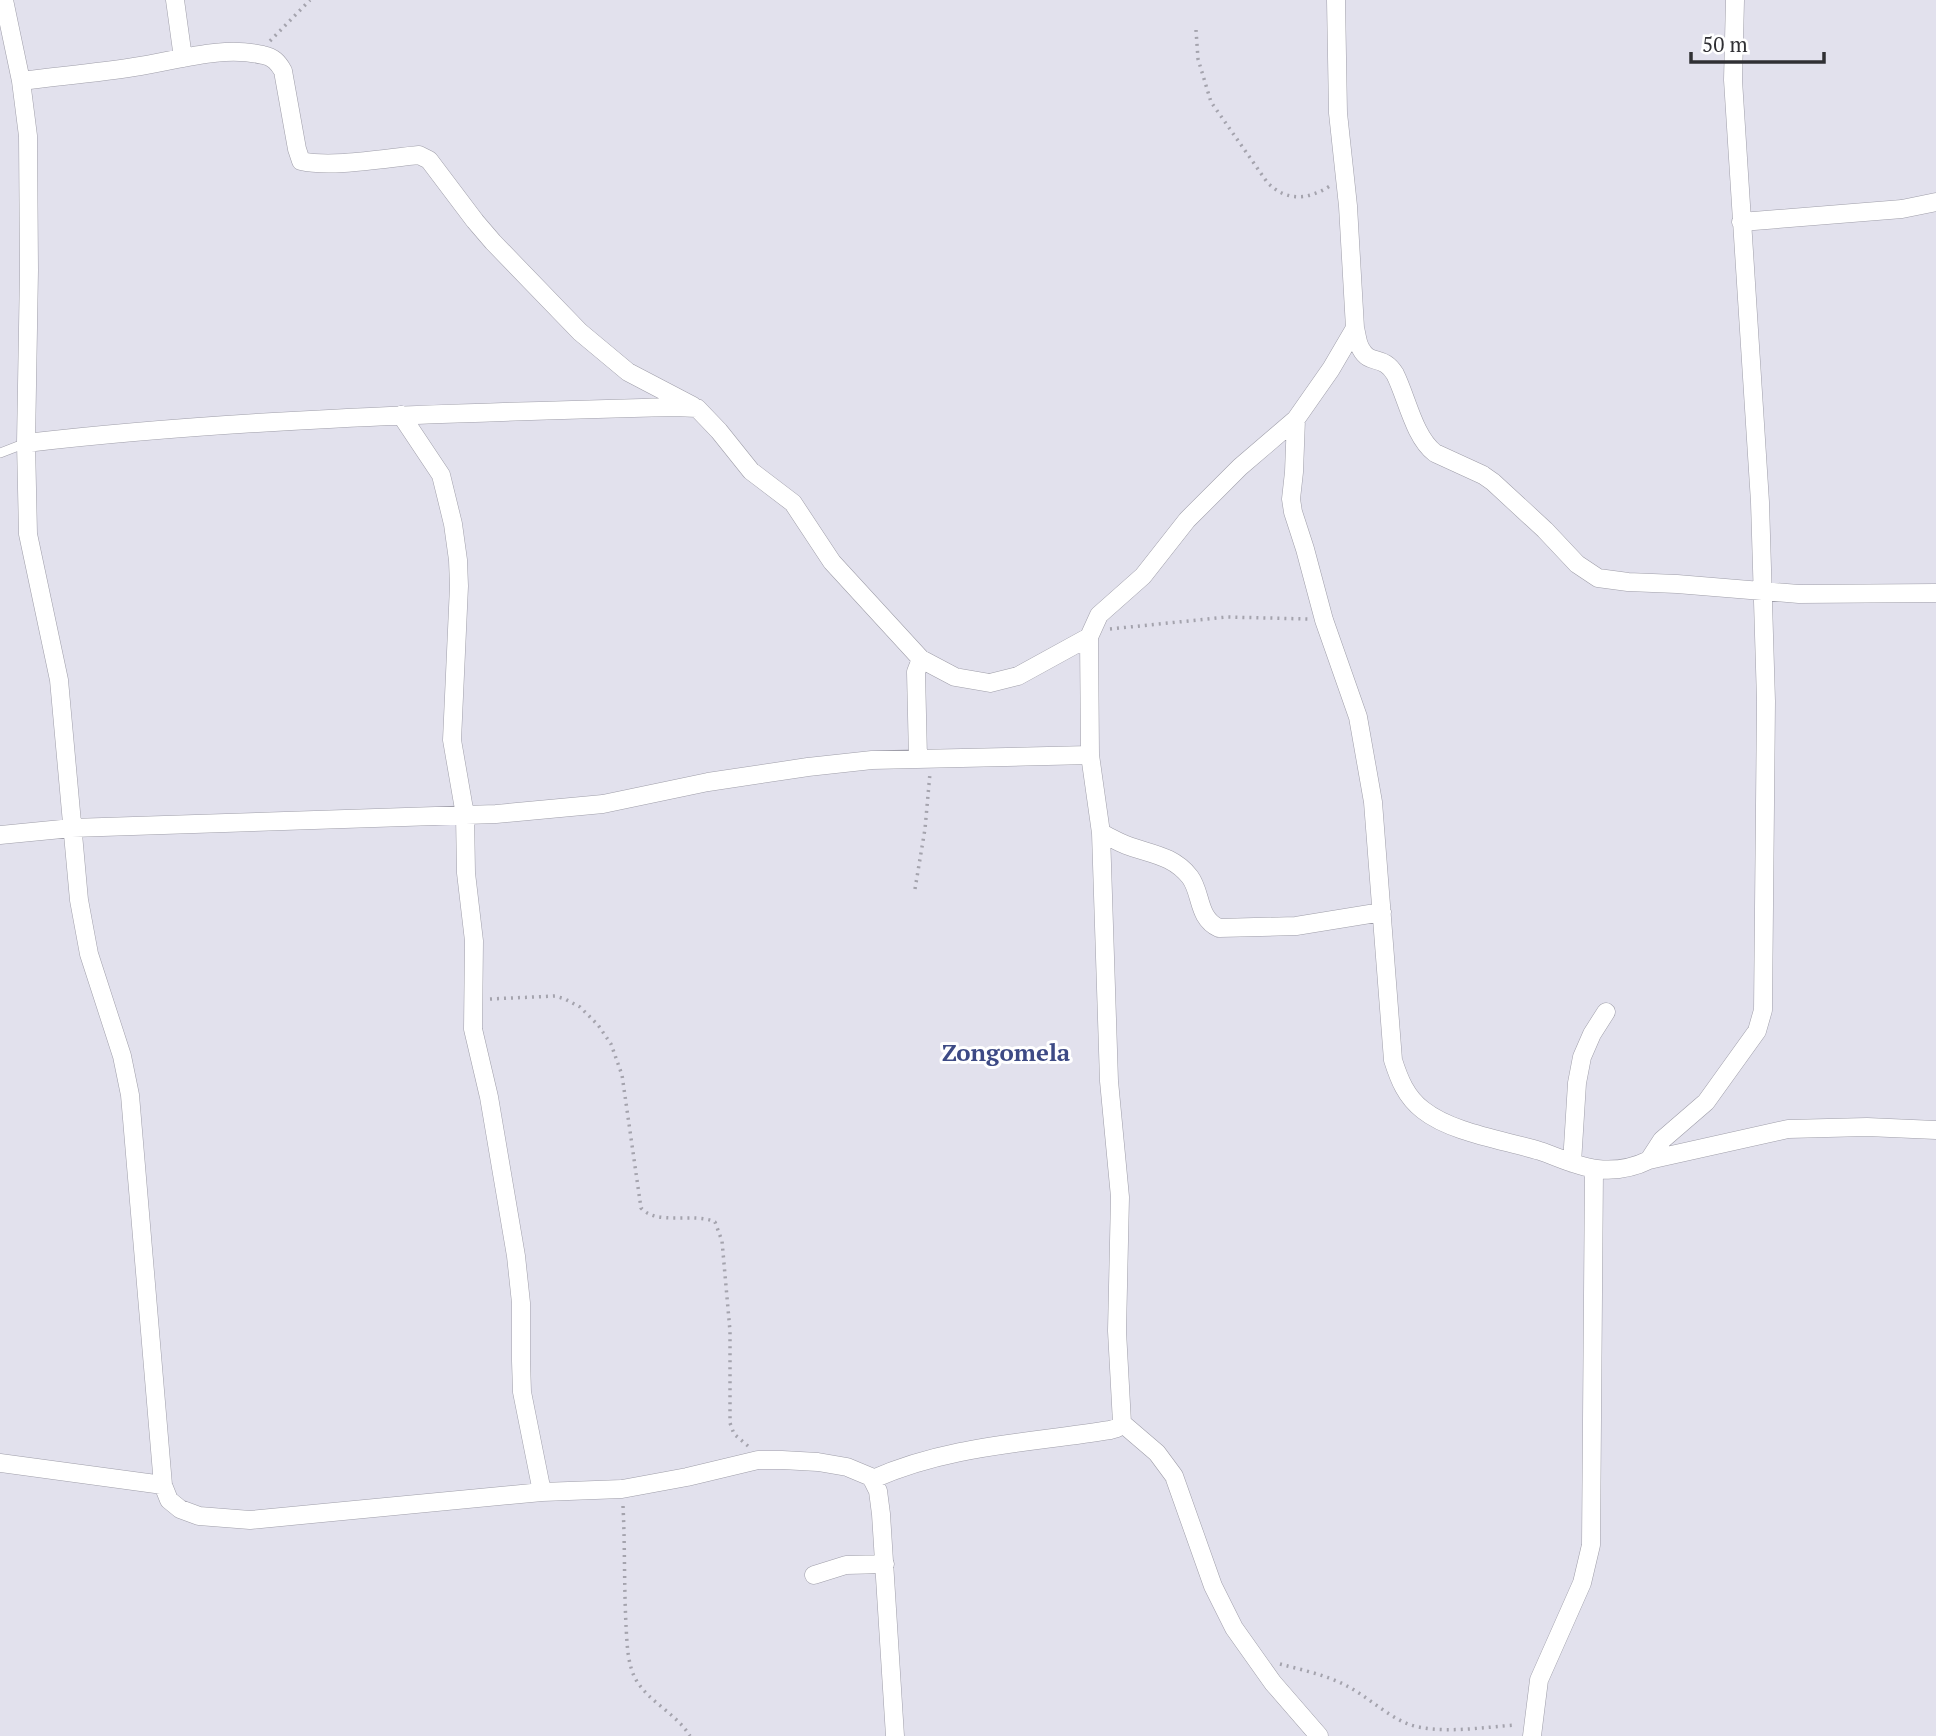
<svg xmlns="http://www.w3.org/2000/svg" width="1936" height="1736" font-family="'PT Serif',serif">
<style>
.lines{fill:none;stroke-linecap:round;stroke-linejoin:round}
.lane-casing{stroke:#9f9ea9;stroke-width:10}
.street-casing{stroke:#9f9ea9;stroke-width:19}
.path{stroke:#a4a3ad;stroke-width:3.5;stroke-dasharray:2 5;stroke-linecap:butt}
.lane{stroke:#fff;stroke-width:9}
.street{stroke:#fff;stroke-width:18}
.labels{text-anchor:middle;stroke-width:6;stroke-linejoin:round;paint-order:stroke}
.quarter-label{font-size:24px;font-weight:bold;fill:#3d4a85;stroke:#fff}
</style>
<rect width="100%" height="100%" fill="#e2e1ed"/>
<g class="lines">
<defs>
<path id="lane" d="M0,453L26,443"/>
<path id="street" d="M4,0L21,81L28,136L29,270L26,443L28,534L59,680L79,900L89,954L122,1056L130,1095L163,1485L169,1500L180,1509L199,1516L250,1520L542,1492L622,1489L687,1477L758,1460H782L818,1462L847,1467L871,1477L878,1491L881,1514L895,1736
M175,0L183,58
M21,81C59,76 97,73 134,67C176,61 221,45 263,55C273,57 278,62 283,71L297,149L301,161C332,168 386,158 419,155L429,160L475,221L493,242L580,332L628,372L693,406
M1741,222L1902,209L1936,202
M1355,328C1357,335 1357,343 1361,349C1370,366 1383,354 1395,374C1407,398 1414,437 1435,453L1483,475L1493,482L1545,530L1577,564L1598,578L1628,582L1677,584L1799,594L1936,593
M401,415L441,475L453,524L458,560L459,586L452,740L465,815L466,873L474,941L473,1029L489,1097L516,1256L521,1303V1361L522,1392L542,1492
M1296,419L1294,472L1291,499L1293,512L1305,549L1324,620L1358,717L1373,802L1393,1060C1399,1079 1406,1097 1423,1110C1452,1133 1504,1140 1540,1151C1558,1157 1577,1167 1597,1169C1615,1171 1633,1168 1649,1160L1788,1129L1867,1127L1936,1130
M26,443C241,418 458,413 674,407L697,408L719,431L751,471L793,503L832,562L921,659L955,677L990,683L1018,676L1089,637
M918,758L916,672L921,659
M1101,833C1110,837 1118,842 1126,845C1150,854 1173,855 1190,877C1202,893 1197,918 1219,928L1296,926L1382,912
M0,835L72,828L496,814L603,804L708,782L808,767L872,760L1090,755
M1649,1160L1662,1140L1706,1102L1757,1031L1763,1010L1766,701L1760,502L1733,80L1735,0
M1572,1163L1577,1083L1582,1057L1592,1034L1606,1012
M1122,1423L1157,1453L1174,1476L1213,1586L1234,1628L1273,1683L1319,1736
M0,1463L163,1485
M873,1479C949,1445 1030,1443 1110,1430L1117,1428L1122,1423L1117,1331L1120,1197L1109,1081L1101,833L1090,755L1089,637L1099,615L1143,576L1187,520L1240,467L1296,419L1331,369L1355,328L1348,206L1338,113L1336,0
M814,1575L846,1565L885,1564
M1532,1736L1539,1680L1582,1583L1591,1545L1594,1169"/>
</defs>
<use href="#lane" class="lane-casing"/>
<use href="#street" class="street-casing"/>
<path class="path" d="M1196,30L1198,59L1211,102L1267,182C1286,202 1308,200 1330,186
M270,41L310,0
M1110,629L1227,617L1308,619
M915,889L925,829L930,773
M490,999L555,996L565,999L580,1007L598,1025L611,1044L622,1075L641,1208C657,1226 694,1212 715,1222L722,1241L730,1331V1423L734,1434L748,1446
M623,1506C625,1546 624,1585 626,1625C627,1641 627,1662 635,1678C648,1702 676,1713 690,1736
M1280,1664C1302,1670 1327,1675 1347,1686C1368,1697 1386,1715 1408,1724C1438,1735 1484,1727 1516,1725"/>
<use href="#lane" class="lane"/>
<use href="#street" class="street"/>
</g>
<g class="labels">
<g class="quarter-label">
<text x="1006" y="1061">Zongomela</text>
</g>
</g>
<path d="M1691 52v10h133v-10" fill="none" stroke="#303034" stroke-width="3.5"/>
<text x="1702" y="52" font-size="21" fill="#303034" stroke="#ffffff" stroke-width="5" paint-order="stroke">50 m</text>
</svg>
